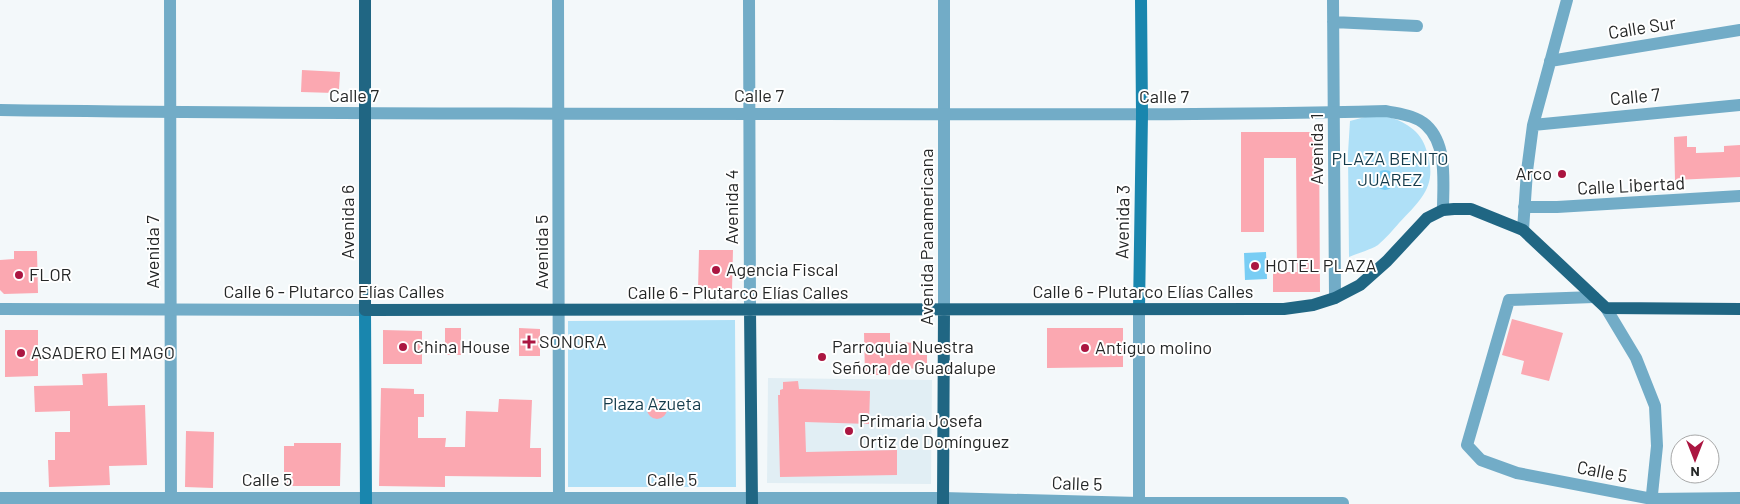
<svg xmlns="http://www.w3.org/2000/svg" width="1740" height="504" font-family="Barlow,sans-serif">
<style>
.built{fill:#e1eef4}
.green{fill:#afe0f7}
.water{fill:#78cdf4}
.building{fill:#fba8b1}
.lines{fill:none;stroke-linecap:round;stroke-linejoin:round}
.minor{stroke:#72acc7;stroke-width:12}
.tertiary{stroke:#72acc7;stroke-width:12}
.secondary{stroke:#1986ae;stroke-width:12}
.primary{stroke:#206683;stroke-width:12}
.poi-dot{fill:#ab1641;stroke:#fff;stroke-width:2}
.labels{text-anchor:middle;stroke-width:4;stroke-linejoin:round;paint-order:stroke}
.street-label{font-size:18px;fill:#252727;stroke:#fff}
.park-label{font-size:18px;fill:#143b4b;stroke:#fff}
.poi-label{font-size:18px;fill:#252727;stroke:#fff;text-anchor:start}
</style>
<rect width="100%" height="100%" fill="#f3f8fa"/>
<path class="built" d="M768,378L932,380L931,484L767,483Z"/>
<path class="green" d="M1384,116C1400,119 1419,129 1425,146C1439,184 1424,197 1399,223C1393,230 1385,239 1378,245C1370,250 1358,253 1349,257L1348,153L1350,121L1365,117Z
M735,320L736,487H568V321Z"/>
<path class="water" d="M1375 180a10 10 0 1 1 20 0a10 10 0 1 1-20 0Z
M1266,252L1267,279L1245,280L1244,253Z"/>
<path class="building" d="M302,70L340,72L339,89L334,93L301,92Z
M1241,132H1319L1320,292H1273V272H1297L1296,158H1264V232H1241Z
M1687,136V147H1696V153L1724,152V146L1740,145V177L1675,180L1674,137Z
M699,250H733L732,290H698Z
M14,251H37L38,293L4,294L0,290V260L14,259Z
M1512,319L1563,333L1549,381L1521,374L1524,361L1502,355Z
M445,328H461V355H445Z
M519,328L540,329V356H519Z
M1047,328H1123V367L1047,368Z
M5,330H38V376L5,377Z
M383,330L422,331V364H383Z
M864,333H890V342L922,343V355H927V369L890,368V375H865Z
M107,373L108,406L145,405L147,465L109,466L110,485L49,487L48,460H55V432H70V411L35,412L34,386L83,385L82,374Z
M798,381L799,389L870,391L869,424L805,422L806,452L897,450V475L780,477L778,395H780V390L783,389V382Z
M381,388L414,389V394H424V417H418V438H446L445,447H465L466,411L498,412L499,399L532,400L530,448H541V477L445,476V487L379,486Z
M647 409a10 10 0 1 1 20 0a10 10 0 1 1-20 0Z
M186,431L214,432L213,488L185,487Z
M294,443H341L340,486H284V446H294Z"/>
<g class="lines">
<path class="minor" d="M170,0L171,504
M558,0L559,504
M749,0L750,310
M1333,0L1335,298
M1333,22L1417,26
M1550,61L1740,30
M1533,125L1740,105
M1524,207H1557L1740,196
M1523,230L1527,171L1533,125L1567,0
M1594,297L1509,300L1467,445L1481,460L1517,473L1652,499L1740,498
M1606,308L1636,358L1655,406L1657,446L1651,504
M1139,309V504
M944,310V0
M943,498L1139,503H1343"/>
<path class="tertiary" d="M0,110C274,114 548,114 822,114C1010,114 1198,116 1386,111C1399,114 1415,115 1426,125C1448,145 1443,183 1443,210
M0,309L365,310
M0,498H943"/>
<path class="secondary" d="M1139,309L1142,114L1141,0
M365,310L366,504"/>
<path class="primary" d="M365,0V310L1284,309L1313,305L1335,298L1360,285L1387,261L1427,218L1443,210L1454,209H1471L1523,230L1606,308L1740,309
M750,310L752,504
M943,504L944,310"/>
</g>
<g class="poi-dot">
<circle cx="1562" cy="174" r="5"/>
<circle cx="1255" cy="266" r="5"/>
<circle cx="716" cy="270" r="5"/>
<circle cx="19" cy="275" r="5"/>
<path d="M526.5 334.5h5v5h5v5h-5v5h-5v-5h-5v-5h5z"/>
<circle cx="403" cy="347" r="5"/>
<circle cx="1085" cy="348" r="5"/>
<circle cx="21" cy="353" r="5"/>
<circle cx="822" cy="357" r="5"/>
<circle cx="849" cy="431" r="5"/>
</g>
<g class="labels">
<g class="street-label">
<text transform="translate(1642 28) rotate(-9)" y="6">Calle Sur</text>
<text x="354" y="102">Calle 7</text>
<text x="759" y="102">Calle 7</text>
<text x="1164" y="103">Calle 7</text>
<text transform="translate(1635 97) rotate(-5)" y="6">Calle 7</text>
<text transform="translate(1317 149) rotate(-90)" y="6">Avenida 1</text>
<text transform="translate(1631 186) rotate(-3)" y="6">Calle Libertad</text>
<text transform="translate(732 207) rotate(-90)" y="6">Avenida 4</text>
<text transform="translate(348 222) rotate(-90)" y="6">Avenida 6</text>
<text transform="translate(1123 222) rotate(-89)" y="6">Avenida 3</text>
<text transform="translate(927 237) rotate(-90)" y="6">Avenida Panamericana</text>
<text transform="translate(153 252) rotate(-90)" y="6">Avenida 7</text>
<text transform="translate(542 252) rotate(-90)" y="6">Avenida 5</text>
<text x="334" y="298">Calle 6 - Plutarco Elías Calles</text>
<text x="1143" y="298">Calle 6 - Plutarco Elías Calles</text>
<text x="738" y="299">Calle 6 - Plutarco Elías Calles</text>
<text transform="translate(1602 472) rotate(11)" y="6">Calle 5</text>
<text x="267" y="486">Calle 5</text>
<text x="672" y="486">Calle 5</text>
<text transform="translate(1077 484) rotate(2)" y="6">Calle 5</text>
</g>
<g class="park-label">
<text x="1390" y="165">PLAZA BENITO<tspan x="1390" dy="21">JUAREZ</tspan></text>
<text x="652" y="410">Plaza Azueta</text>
</g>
<g class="poi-label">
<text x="1552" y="180" text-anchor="end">Arco</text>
<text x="1265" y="272">HOTEL PLAZA</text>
<text x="726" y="276">Agencia Fiscal</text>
<text x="29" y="281">FLOR</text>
<text x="539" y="348">SONORA</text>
<text x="413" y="353">China House</text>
<text x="832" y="353">Parroquia Nuestra<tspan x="832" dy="21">Señora de Guadalupe</tspan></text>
<text x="1095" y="354">Antiguo molino</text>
<text x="31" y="359">ASADERO El MAGO</text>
<text x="859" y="427">Primaria Josefa<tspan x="859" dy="21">Ortiz de Domínguez</tspan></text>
</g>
</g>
<g transform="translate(1695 459) rotate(180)"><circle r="24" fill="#ffffff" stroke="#a8a9a9"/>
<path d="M0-4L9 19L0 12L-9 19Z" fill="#ab1641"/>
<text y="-8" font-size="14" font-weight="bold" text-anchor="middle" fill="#252727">N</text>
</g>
</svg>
